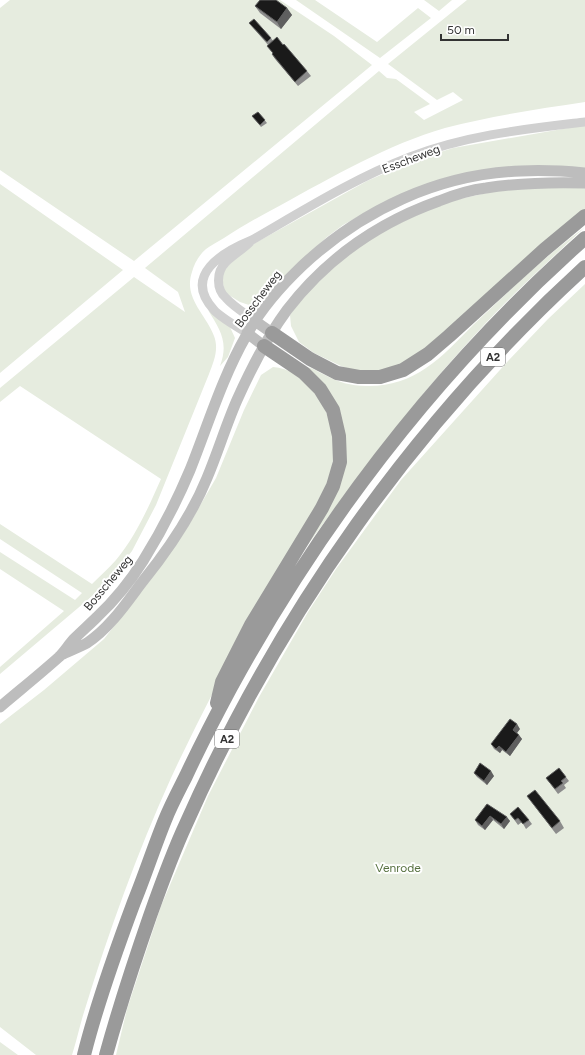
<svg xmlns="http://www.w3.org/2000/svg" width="585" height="1055" font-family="Figtree,sans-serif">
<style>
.green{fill:#e6ecdf}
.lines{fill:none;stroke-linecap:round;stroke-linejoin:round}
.tertiary{stroke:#d0d0d0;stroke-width:9}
.secondary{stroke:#bdbdbd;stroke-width:11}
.motorway{stroke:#9a9a9a;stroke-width:14}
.wall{fill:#8c8c8c}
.shaded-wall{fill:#5f5f5f}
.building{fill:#1a1a1a;stroke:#5f5f5f}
.labels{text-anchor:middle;stroke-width:4;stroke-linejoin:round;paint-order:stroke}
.shield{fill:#fff;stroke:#707070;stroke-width:1}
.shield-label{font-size:11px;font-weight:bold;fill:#333}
.street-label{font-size:12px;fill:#333;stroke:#fff}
.park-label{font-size:12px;fill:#56703f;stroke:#fff}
</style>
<rect width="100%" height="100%" fill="#fff"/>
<path class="green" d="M10,0H280L334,36L372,65L134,261L0,170V8Z
M296,0H315L377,42L418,8L431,18L380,58Z
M424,0H452L439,11Z
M467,0H585V102C538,109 491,116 445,128C389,144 332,177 281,205C262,215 242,226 224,238C218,242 211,245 206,249C199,255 194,264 192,272C183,298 206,314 214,336C219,349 214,361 209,374L156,505L132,551L119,568L91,597L0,674V667L64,611L0,569V552L75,600L82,593L0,539V524L92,584C100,576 109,568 116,560C136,536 149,506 161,479L20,386L0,402V388L134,277L185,312L178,292L145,268L379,71L387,78L396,79L430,104L414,112L424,120L463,100L453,92L437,100L388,64Z
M585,125V169L537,167L386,201L343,225L327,237L284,277L270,294L259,303L249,305L240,302L224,292L222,273L239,254L257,242L367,181L415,160L453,148Z
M0,184L123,270L0,373Z
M509,188H585V214L432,350L396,371H355L341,366L314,353L299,342L291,326L290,315L295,308L311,289L334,267L371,237L442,203Z
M585,227C551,259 517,290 485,324C418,395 361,472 304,550L345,448L306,367C314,368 318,372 325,375C338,382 351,386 366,386C387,387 409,380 426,368C443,357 458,340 473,325C509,291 545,256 585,227Z
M585,284V1055H116L127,1009L161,906L208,796L259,697L308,612L336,569L401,480L508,361L548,319Z
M208,310L230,327L235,338L228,357L220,366C229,342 220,330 208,310Z
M273,367C304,368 332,411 334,439C335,454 332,468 329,482C275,579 218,676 171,778C137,853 109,931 85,1009C80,1024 77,1040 72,1055H36L0,1027V724L44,690L104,639L148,583L187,528L216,478L244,410L261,375Z
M0,1042L18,1055H0Z"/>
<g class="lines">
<path class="tertiary" d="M250,242C242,250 233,255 226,262C216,272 216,289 226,298C234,307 246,314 255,321
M247,333C238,327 221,318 214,310C182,275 223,252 252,240C304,210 355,178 410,157C466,135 526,129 585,122"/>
<path class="secondary" d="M255,321L272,333
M247,333L264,346
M63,654C71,650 80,647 87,643C110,628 127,602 143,581C168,550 192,515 207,478C218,452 226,425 237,400C251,369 267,337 287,310C327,258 377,223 439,201C454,195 470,190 486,188C519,183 552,182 585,183
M0,707C20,690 40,674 59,657C65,651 69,644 75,638C82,631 90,624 97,617C113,602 131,580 143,561C161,532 177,501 190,470C208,425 222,378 246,336C260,310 281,286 302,266C362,210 438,174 521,171C542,170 564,171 585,173"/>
<path class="motorway" d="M272,333L310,359L337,373L359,377H380L403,370L428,354L449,336L544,250L585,216
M217,703L222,682L251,625L322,508L333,486L340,462L339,436L333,410L320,389L304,373L264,346
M84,1055C97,1003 115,953 134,902C145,875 154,847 165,820C171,805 179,790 186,776C200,746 215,717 230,689C322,520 441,366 585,238
M106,1055C119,1008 134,962 150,916C161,885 172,854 186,824C279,614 415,422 585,267"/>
</g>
<path class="wall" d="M255,6L287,8L292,15L281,29L260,13Z
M249,23L271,38L273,41L307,71L311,76L298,86L275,59L272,54L273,53L267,46L268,45Z
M258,112L267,123L261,127L252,116Z
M520,729L517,733L522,739L510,756L502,750L500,753L494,749L491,744Z
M559,768L569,781L564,785L566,788L558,794L546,778Z
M474,773L494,776L487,785L477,777Z
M527,796L560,821L564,828L556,834Z
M487,804L510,821L504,829L493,820L485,830L478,825L475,820Z
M510,814L529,820L532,824L526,829L522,822L518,825Z"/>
<path class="shaded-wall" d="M287,8L292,15L281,29L277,22Z
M517,724L520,729L516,734L513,730Z
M519,735L522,739L510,756L506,752Z
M499,746L502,750L500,753L496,749Z
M491,771L494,776L487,785L484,781Z
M490,816L493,820L485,830L482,826Z
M507,817L510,821L504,829L501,824Z"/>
<path class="building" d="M260,0H276L287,8L277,22L255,6Z
M254,19L271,38L267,42L249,23Z
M277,37L283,45L284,44L307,71L295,82L272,54L273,53L267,46Z
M258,112L265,120L260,125L252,116Z
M510,719L517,724L513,730L519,735L506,752L499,746L496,749L491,744Z
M480,763L491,771L484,781L474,773Z
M559,768L566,777L561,781L563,783L555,789L546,778Z
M535,790L560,821L552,828L527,796Z
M487,804L507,817L501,824L490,816L482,826L475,820Z
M518,807L529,820L523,824L518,818L515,820L510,814Z"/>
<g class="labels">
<g class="shield">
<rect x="481" y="348" width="24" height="18" rx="3"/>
<rect x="215" y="730" width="24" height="18" rx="3"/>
</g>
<g class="shield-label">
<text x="493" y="361">A2</text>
<text x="227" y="743">A2</text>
</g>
<g class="street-label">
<text transform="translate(411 159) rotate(-21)" y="4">Esscheweg</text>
<text transform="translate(258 299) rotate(-53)" y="4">Bosscheweg</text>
<text transform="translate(108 583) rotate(-50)" y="4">Bosscheweg</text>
</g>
<g class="park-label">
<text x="398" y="872">Venrode</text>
</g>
</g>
<path d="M441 34v6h67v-6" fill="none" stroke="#333333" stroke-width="2"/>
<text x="447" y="34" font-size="12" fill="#333333" stroke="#ffffff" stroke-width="3" paint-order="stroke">50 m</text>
</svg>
